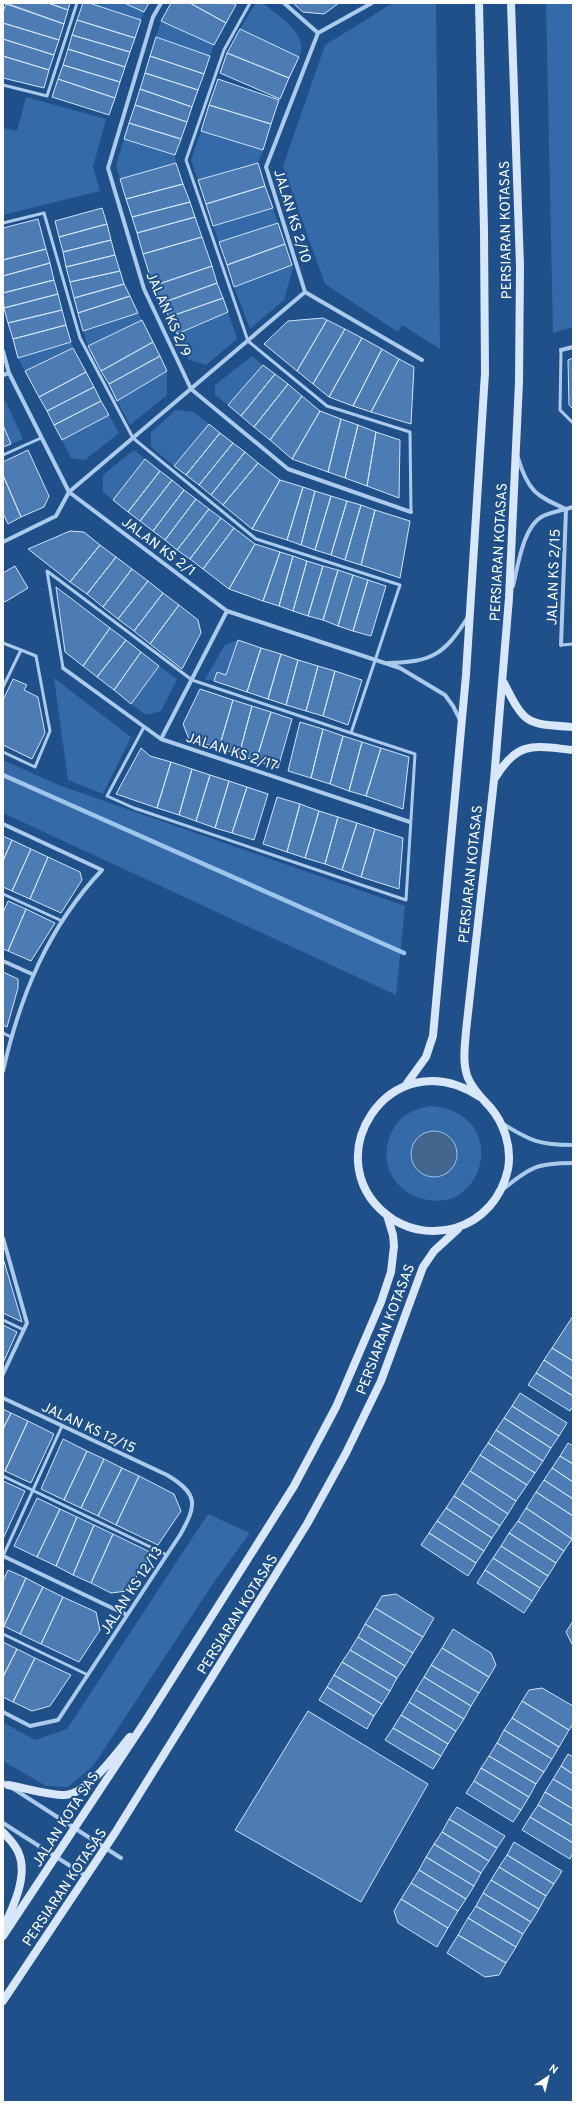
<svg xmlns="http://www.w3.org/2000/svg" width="576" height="2105" font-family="Overpass,sans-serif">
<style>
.green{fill:#336aa7;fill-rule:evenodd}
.water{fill:#43668f;stroke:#9fc5ed}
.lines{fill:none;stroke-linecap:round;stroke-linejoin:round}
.stream{stroke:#9fc5ed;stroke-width:4.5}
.building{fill:#4c7cb3;stroke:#d1e3f8}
.lane{stroke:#accaeb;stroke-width:3}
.street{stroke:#accaeb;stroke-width:4}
.secondary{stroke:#d7e6f8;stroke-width:8}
.labels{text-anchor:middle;stroke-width:4;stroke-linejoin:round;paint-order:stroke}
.street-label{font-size:14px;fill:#fff;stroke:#20508a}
</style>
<rect width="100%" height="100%" fill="#20508a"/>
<path class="green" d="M89,3H124L144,12L141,20Z
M256,3H263C278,16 310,34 299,57L240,29Z
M393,3H436L440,349L402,325L398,332L325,284L283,166L325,45Z
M546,3H568L573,5V327L553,333Z
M161,21L214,45L210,56L156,37Z
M26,97L106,119L93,167L100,191L3,215V128L17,131Z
M201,131L263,150L258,163L198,180L191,160Z
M124,139L175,155L176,163L120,179L116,166Z
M273,208L278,223L219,242L213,226Z
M292,265L293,268L284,300L250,329L234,287Z
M228,312L237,339L206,365L189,360L177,334Z
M138,313L142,320L88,346L83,331Z
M71,342L73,348L25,371L18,358Z
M252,356L263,365L228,405L215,395V385Z
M167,371V395L130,425L117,401Z
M3,400L6,402L23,439L11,444L3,425Z
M176,410L194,412L209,424L174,466L151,447V432Z
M109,415L119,433L85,460L71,458L62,440Z
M134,450L145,459L113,500L103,492V475Z
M238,640L226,675L217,672L214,681L205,679L225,645Z
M159,666L177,679L161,711L146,715L131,704Z
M54,678L131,737L103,794L68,780Z
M3,760L61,786L405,906L396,995L3,813Z
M431,1106C510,1113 486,1211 428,1200C416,1198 406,1193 397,1183C381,1164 384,1136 401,1119C409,1111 420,1108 431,1106ZM435,1131C462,1137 464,1168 438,1177L412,1148L420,1136Z
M208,1514L250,1533L214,1582L93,1766L68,1787L46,1786L3,1761V1722L35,1740L67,1729Z"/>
<path class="water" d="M411 1154a23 23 0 1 1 46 0a23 23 0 1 1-46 0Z"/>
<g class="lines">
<path class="stream" d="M3,775L404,953"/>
</g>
<path class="building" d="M6,3H48L68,10L64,24Z
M48,3H70L68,10Z
M83,3H89L141,20L135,38L77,20Z
M124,3H149L144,12Z
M171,3H190L226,23L214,45L161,21Z
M190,3H232L236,5L226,23Z
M293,3H339L324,14L303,12Z
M6,4L64,24L59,40L3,23V12Z
M77,20L135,38L130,52L72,35Z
M3,23L59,40L54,55L3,39Z
M240,29L299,57L289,78L227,53Z
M72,35L130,52L125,67L68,49Z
M156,37L210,56L204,74L150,56Z
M3,39L54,55L49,70L3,56Z
M68,49L125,67L120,82L63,65Z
M227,53L289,78L280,99L220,73Z
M3,56L49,70L44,88L3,78Z
M150,56L204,74L198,90L145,73Z
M63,65L120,82L115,98L58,79Z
M145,73L198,90L192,107L140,89Z
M58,79L115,98L109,115L52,97Z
M218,79L279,100L271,124L209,105Z
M140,89L192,107L187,122L135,105Z
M135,105L187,122L181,139L129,123Z
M209,105L271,124L263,150L201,131Z
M129,123L181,139L175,155L124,139Z
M176,163L183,184L126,199L120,179Z
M258,163L265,186L206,204L198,180Z
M183,184L190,202L132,217L126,199Z
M265,186L273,208L213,226L206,204Z
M190,202L195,217L137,233L132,217Z
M102,208L107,224L59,237L55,221Z
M195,217L202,237L143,254L137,233Z
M38,219L46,249L3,260V228Z
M278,223L285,244L227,265L219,242Z
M107,224L111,240L63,252L59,237Z
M202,237L212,266L153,286L143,254Z
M111,240L115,255L66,267L63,252Z
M285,244L292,265L234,287L227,265Z
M46,249L50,263L3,276V260Z
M115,255L120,271L70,282L66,267Z
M50,263L54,280L3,293V276Z
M212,266L217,283L162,303L153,286Z
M120,271L124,284L74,298L70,282Z
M54,280L58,294L4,308L3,293Z
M217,283L223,298L169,317L162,303Z
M124,284L130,296L78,313L74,298Z
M58,294L62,310L8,323L4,308Z
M130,296L138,313L83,331L78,313Z
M223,298L228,312L177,334L169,317Z
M62,310L66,325L13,339L8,323Z
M323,318L327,320L297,371L264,344L288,321Z
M142,320L153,342L101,371L88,346Z
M327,320L345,329L313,384L297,371Z
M66,325L71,342L18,358L13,339Z
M345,329L362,338L329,397L313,384Z
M362,338L382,349L353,406L329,397Z
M153,342L160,356L109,384L101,371Z
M73,348L86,372L39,397L25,371Z
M382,349L399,359L371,412L353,406Z
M160,356L167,371L117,401L109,384Z
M573,358V409L569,405L568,360Z
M399,359L414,367L411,424L371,412Z
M263,365L275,374L241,416L228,405Z
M86,372L94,387L47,411L39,397Z
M275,374L288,384L254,427L241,416Z
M288,384L302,396L270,440L254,427Z
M94,387L101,401L54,425L47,411Z
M302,396L320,411L292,459L270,440Z
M101,401L109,415L62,440L54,425Z
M320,411L341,419L328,472L292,459Z
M341,419L358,425L345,478L328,472Z
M209,424L220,433L186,475L174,466Z
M3,425L11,444L3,447Z
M358,425L376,432L367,486L345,478Z
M376,432L400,440L399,498L367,486Z
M220,433L233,443L199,485L186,475Z
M233,443L245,452L211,495L199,485Z
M28,450L49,496L44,507L21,517L3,475V462Z
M245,452L258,463L223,505L211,495Z
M145,459L160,471L128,512L113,500Z
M258,463L280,480L252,529L223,505Z
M160,471L172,480L140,521L128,512Z
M3,475L21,517L8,524L3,513Z
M172,480L184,490L153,531L140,521Z
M280,480L303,487L287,540L252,529Z
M303,487L315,491L301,545L287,540Z
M184,490L196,499L165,540L153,531Z
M315,491L331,496L315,550L301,545Z
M331,496L347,501L331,555L315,550Z
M196,499L209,509L177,550L165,540Z
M347,501L361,505L345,560L331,555Z
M361,505L375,510L361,565L345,560Z
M209,509L221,518L190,559L177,550Z
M375,510L410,521L400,578L361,565Z
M221,518L234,528L203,569L190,559Z
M234,528L255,544L229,589L203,569Z
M70,531L84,532L100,545L70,582L28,549Z
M255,544L280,552L263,601L229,589Z
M100,545L116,557L87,594L70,582Z
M280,552L293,556L279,606L263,601Z
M293,556L307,561L293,611L279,606Z
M116,557L132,569L103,607L87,594Z
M307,561L323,566L308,616L293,611Z
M15,566L28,588L5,602L3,599V573Z
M323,566L338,570L323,620L308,616Z
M132,569L148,581L118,619L103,607Z
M338,570L353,575L338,626L323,620Z
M353,575L368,580L353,631L338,626Z
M368,580L386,586L371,636L353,631Z
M148,581L163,593L134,631L118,619Z
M56,587L110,628L83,666L65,652Z
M163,593L179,605L150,644L134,631Z
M179,605L198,620L201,633L182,669L150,644Z
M110,628L126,640L97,677L83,666Z
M126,640L141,652L114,690L97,677Z
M238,640L261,648L247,692L214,681L217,672L226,675Z
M261,648L281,654L268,699L247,692Z
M141,652L159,666L131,704L114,690Z
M281,654L298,660L286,705L268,699Z
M298,660L318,666L306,711L286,705Z
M318,666L335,671L323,716L306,711Z
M335,671L362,680L348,725L323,716Z
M13,679L27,685L24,690L38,697L45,733L32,759L3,745V700Z
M200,689L233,700L219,748L189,739L183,724Z
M233,700L252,706L239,755L219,748Z
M252,706L271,712L256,761L239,755Z
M271,712L292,719L278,768L256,761Z
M300,722L323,729L311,778L288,771Z
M323,729L343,736L330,784L311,778Z
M343,736L362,742L349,791L330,784Z
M362,742L381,748L366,796L349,791Z
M141,748L150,756L171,762L157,808L116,794Z
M381,748L409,757L403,809L366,796Z
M171,762L192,769L179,815L157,808Z
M192,769L210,775L196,821L179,815Z
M210,775L229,781L215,828L196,821Z
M229,781L247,787L232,833L215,828Z
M247,787L268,794L254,840L232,833Z
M277,797L300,804L287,852L263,844Z
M300,804L319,811L305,858L287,852Z
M319,811L338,817L325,864L305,858Z
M338,817L357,823L342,870L325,864Z
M357,823L375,829L361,877L342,870Z
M375,829L403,838L399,889L361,877Z
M3,836L12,840L3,861Z
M12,840L31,849L12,891L3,887V861Z
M31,849L48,857L30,899L12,891Z
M48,857L80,872L82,880L61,913L30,899Z
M8,901L26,909L8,951L3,949V913Z
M26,909L55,923L31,961L8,951Z
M3,972L18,979V988L7,1027L3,1025Z
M3,1258L22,1322L3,1313Z
M573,1316V1361L552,1348Z
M3,1325L17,1332L3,1363Z
M552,1348L573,1361V1379L544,1360Z
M544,1360L573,1379V1396L536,1373Z
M536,1373L573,1396V1406L570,1411L528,1385Z
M520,1393L567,1423L559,1436L512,1406Z
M512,1406L559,1436L551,1448L504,1418Z
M3,1409L11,1413L3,1429Z
M11,1413L28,1421L5,1471L3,1470V1429Z
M504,1418L551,1448L543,1461L496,1430Z
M28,1421L54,1434L31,1483L5,1471Z
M496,1430L543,1461L535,1473L488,1443Z
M63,1439L87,1451L64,1500L41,1489Z
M488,1443L535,1473L527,1485L480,1455Z
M568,1443L573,1446V1464L560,1456Z
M87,1451L104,1459L81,1508L64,1500Z
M480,1455L527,1485L516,1501L470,1471Z
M560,1456L573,1464V1482L552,1468Z
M104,1459L122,1468L98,1516L81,1508Z
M122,1468L139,1476L116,1525L98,1516Z
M552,1468L573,1482V1499L544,1480Z
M470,1471L516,1501L508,1514L462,1483Z
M139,1476L174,1494L181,1511L158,1545L116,1525Z
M544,1480L573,1499V1516L536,1492Z
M3,1481L25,1491L3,1539Z
M462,1483L508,1514L500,1526L454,1496Z
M536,1492L573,1516L572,1539L526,1508Z
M454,1496L500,1526L492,1538L446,1508Z
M37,1498L60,1509L37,1557L14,1546Z
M446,1508L492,1538L484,1551L437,1521Z
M526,1508L572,1539L564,1551L518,1521Z
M60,1509L77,1517L56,1566L37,1557Z
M77,1517L94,1525L73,1575L56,1566Z
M437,1521L484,1551L476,1563L429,1533Z
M518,1521L564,1551L556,1563L509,1533Z
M94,1525L113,1534L91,1583L73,1575Z
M429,1533L476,1563L468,1576L421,1545Z
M509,1533L556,1563L548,1576L501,1546Z
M113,1534L152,1553L127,1591L111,1593L91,1583Z
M501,1546L548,1576L540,1588L493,1558Z
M493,1558L540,1588L532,1601L485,1570Z
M8,1570L26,1578L4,1626L3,1581Z
M485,1570L532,1601L524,1613L477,1583Z
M26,1578L43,1587L20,1634L4,1626Z
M43,1587L63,1597L41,1644L20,1634Z
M396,1594L434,1618L423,1637L375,1608L382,1596Z
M63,1597L96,1612L100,1630L79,1662L41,1644Z
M375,1608L423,1637L413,1653L365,1624Z
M573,1621V1646L566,1632Z
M365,1624L413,1653L405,1666L358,1637Z
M453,1629L491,1653L496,1665L489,1677L442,1648Z
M358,1637L405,1666L397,1678L350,1650Z
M3,1642L17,1649L3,1677Z
M442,1648L489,1677L479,1693L431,1665Z
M17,1649L35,1658L13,1702L3,1697V1677Z
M350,1650L397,1678L390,1691L342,1662Z
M35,1658L71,1675L50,1706L32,1711L13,1702Z
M342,1662L390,1691L382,1704L334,1675Z
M431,1665L479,1693L471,1706L424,1677Z
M334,1675L382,1704L374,1716L327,1687Z
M424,1677L471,1706L464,1719L416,1690Z
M327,1687L374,1716L367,1729L319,1700Z
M542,1688L573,1706V1724L569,1730L522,1701L529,1690Z
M416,1690L464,1719L456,1731L409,1702Z
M522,1701L569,1730L559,1747L512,1718Z
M409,1702L456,1731L448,1744L401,1715Z
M308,1711L428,1784L361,1902L235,1830Z
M401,1715L448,1744L441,1756L393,1728Z
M512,1718L559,1747L552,1759L504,1730Z
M393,1728L441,1756L433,1769L385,1740Z
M504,1730L552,1759L544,1772L497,1743Z
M497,1743L544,1772L536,1784L489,1756Z
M568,1754L573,1757V1774L561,1766Z
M489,1756L536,1784L529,1797L481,1768Z
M561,1766L573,1774V1791L553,1779Z
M481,1768L529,1797L521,1810L474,1781Z
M553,1779L573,1791V1809L545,1792Z
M474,1781L521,1810L513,1822L466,1793Z
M545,1792L573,1809V1826L538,1805Z
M538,1805L573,1826V1843L530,1817Z
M457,1807L505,1836L497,1848L449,1819Z
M530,1817L573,1843V1853L570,1859L522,1830Z
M449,1819L497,1848L489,1861L442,1832Z
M442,1832L489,1861L481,1873L434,1844Z
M514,1842L562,1871L554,1884L507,1855Z
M434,1844L481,1873L474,1886L426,1857Z
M507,1855L554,1884L546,1896L499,1867Z
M426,1857L474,1886L466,1899L419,1870Z
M499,1867L546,1896L539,1909L491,1880Z
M419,1870L466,1899L458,1911L411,1883Z
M491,1880L539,1909L531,1922L483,1893Z
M411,1883L458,1911L448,1928L401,1899Z
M483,1893L531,1922L523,1934L476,1906Z
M401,1899L448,1928L437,1947L398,1923L394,1911Z
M476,1906L523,1934L516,1947L468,1918Z
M468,1918L516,1947L506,1963L458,1935Z
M458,1935L506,1963L499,1975L485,1977L447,1953Z"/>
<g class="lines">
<path class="lane" d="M250,3L224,50L186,160L248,341L327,406L410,432L411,512
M3,85L47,96L77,3
M3,223L44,213L80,338L133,438L256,539L400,585L351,733L415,754L406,900L134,808L107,796L144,727
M561,350L560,410L573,423
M3,455L41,438
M3,643L21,650L3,687
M561,645L573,644
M63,668L47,571L192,680L351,733
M3,752L35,767L50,731L36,656L21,650
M3,894L62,921
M3,1033L11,1037
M3,1320L24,1330
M3,1476L167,1555
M3,1556L62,1426
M3,1634L88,1675"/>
<path class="street" d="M161,3L153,17L108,168L144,289L191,389L288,469L411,512
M284,3L318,33
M372,3L318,33L266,167L305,292L422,360
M561,350L573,347
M3,351L9,373L69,492L227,611L400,668L445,695L453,706L460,720
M3,375L9,373
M518,458C528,491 536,496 566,509L561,645
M3,542L56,516L69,492L305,292
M513,586C518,566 523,526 543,516C552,512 563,510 573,507
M388,663C432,662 444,655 468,617
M63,668L161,739L410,822
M161,739L227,611
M3,824L102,870C48,927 20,996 3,1071
M3,961L32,974
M503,1124C531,1141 539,1145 573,1145
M502,1190C531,1167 536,1163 573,1163
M3,1238L27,1323L3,1374
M3,1398L167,1475C199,1494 197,1505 180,1535L58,1720L30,1726L3,1712
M3,1556L127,1615
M3,1782L121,1858
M3,1823L86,1876"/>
<path class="secondary" d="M504,683C525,725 526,724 573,727
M495,778C518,740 534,746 573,750
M405,1086L426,1057L433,1036L466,675L485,373L484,231L479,3
M480,1097C389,1036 309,1165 394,1220C412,1231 434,1234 455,1228C483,1220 502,1197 508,1169C512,1147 504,1123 490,1107C482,1098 473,1090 468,1078C462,1063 465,1046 466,1031L494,780L509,598L519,382L520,266L511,3
M8,1785C26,1788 47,1795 65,1795C88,1794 116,1753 130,1737
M3,1832C9,1839 16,1845 19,1854C28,1876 13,1908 3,1928
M3,1936L148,1717L294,1486L336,1407L381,1302L391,1272L394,1246L393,1235L387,1215
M3,2001L115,1833L307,1524L346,1453L381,1381L423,1267L434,1251L458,1229"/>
</g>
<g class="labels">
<g class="street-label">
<text transform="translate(293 216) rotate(73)" y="5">JALAN KS 2/10</text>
<text transform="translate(505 230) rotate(-91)" y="5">PERSIARAN KOTASAS</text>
<text transform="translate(169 314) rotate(66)" y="5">JALAN KS 2/9</text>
<text transform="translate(159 546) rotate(37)" y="5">JALAN KS 2/1</text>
<text transform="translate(498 552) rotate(-87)" y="5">PERSIARAN KOTASAS</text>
<text transform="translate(553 577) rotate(-88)" y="5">JALAN KS 2/15</text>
<text transform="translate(232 751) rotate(18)" y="5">JALAN KS 2/17</text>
<text transform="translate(470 874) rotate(-84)" y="5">PERSIARAN KOTASAS</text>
<text transform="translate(385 1329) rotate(-69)" y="5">PERSIARAN KOTASAS</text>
<text transform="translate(89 1427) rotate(25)" y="5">JALAN KS 12/15</text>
<text transform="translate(131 1590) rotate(-57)" y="5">JALAN KS 12/13</text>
<text transform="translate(237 1614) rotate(-58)" y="5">PERSIARAN KOTASAS</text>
<text transform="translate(65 1819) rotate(-57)" y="5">JALAN KOTA SAS</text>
<text transform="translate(64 1887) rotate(-56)" y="5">PERSIARAN KOTASAS</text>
</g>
</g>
<rect width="576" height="2105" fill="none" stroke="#ffffff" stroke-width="8"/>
<g transform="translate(548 2077) rotate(35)" stroke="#20508a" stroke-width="3" paint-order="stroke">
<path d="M0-3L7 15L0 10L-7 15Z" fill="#ffffff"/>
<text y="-6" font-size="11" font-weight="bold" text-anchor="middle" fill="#ffffff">N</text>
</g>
</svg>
